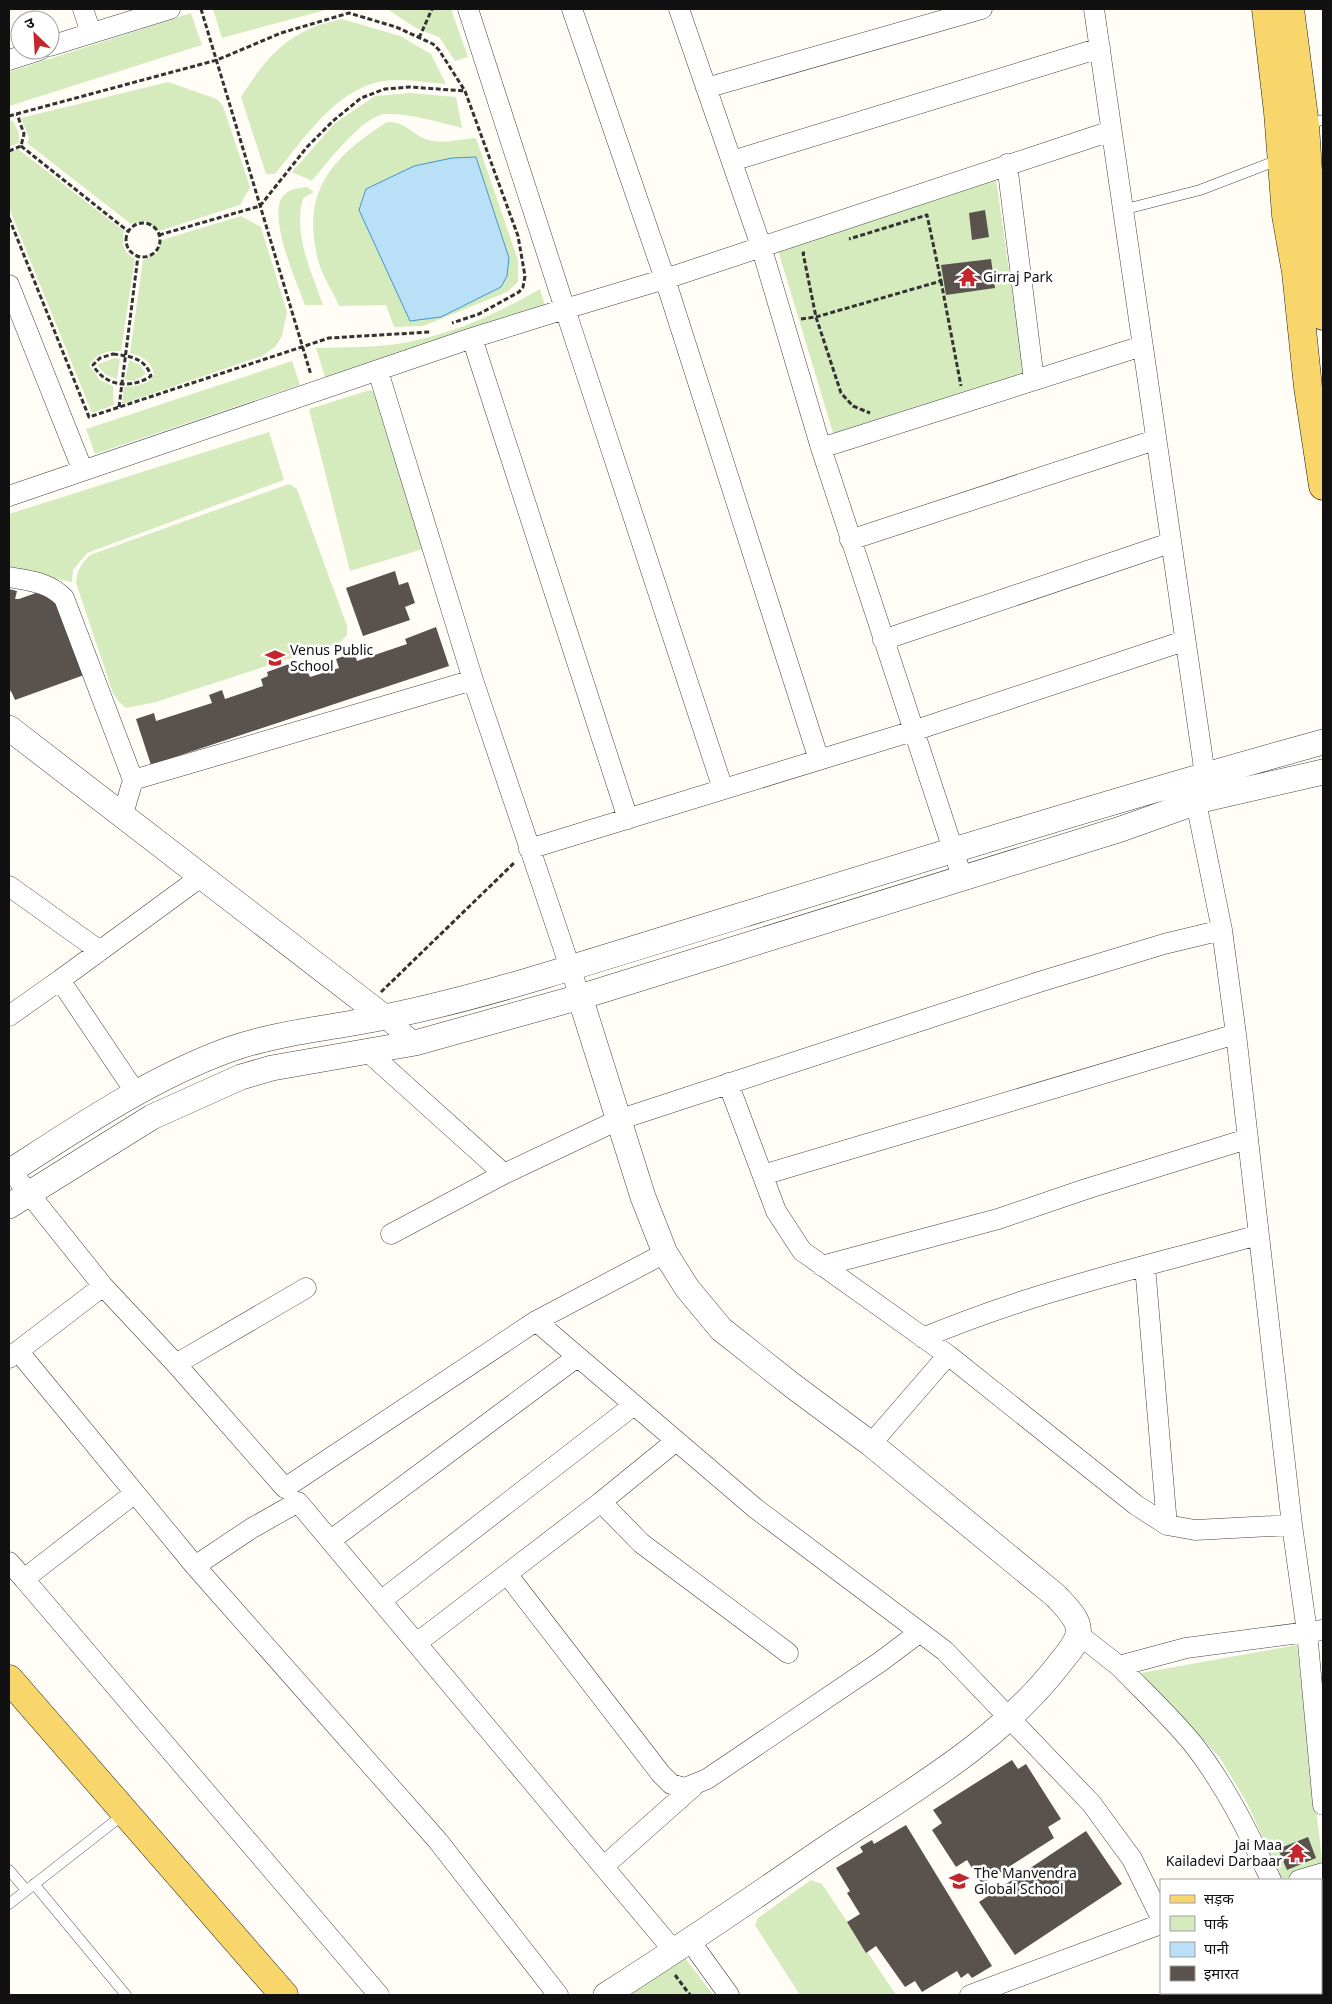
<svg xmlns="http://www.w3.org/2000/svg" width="1332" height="2004" font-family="Georgia,'Noto Sans Devanagari',serif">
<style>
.green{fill:#d5ebbd}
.water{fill:#b9e0f7;stroke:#3f96cf}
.building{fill:#5a524d}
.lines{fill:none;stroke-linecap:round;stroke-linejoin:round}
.service-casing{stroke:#444;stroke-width:11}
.minor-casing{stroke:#444;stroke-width:21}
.tertiary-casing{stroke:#444;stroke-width:26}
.primary-casing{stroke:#222;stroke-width:29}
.path{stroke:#333;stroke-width:3;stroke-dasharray:5 2.5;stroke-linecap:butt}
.service{stroke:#fff;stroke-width:10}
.minor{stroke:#fff;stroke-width:20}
.tertiary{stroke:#fff;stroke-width:25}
.primary{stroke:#f9d66b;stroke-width:28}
.labels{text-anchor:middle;stroke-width:5;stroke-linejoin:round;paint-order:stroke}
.poi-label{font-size:14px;fill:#111;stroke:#fff;text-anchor:start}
</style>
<rect width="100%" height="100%" fill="#fffdf5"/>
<path class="green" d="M213,9H329L222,38Z
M387,9H451L468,57L455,61L439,37L416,28Z
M191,13L202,45L9,106V72Z
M342,19L400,36L431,54L446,84C428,83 402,78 384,81C336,88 304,139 275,174H266L241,97C268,54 291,29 342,19Z
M168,82L217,99L223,106L250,187L240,205L159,231L145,221L131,224L27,143L29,138L21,118Z
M411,93L456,97L462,128C438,122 410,113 385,114C364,115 326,164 312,181L292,172L335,123L375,96Z
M12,120C17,128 20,134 19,143L9,147V121Z
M387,122C408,122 411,135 429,140C443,144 462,139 476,138L518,260V282L507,292L423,326L394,327L386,305L339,306C333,291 322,276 318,260C301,191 331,158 387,122Z
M18,149L124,231C122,243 122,253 135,258L121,351C108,350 97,354 89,365L100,380L113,386L114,405L92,413L9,208V153Z
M996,179L1024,374L834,436L778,250Z
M307,187L314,192L303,198C293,236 311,270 323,305H305C297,284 267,215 283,196C289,189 298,188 307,187Z
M241,216L261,227L287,312L282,336L276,346L262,356L122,404L124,387C135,386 147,385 154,376C152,362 144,356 130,353L143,260L156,254L162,240Z
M540,289L545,306L325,377L316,348C346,347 379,348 408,342C458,332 496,314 540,289Z
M114,358L120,359L117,379L106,375L97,365Z
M129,360L140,365L146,374L134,381L125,380Z
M292,361L300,385L95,454L86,429Z
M370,390L379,394L423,549L350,571L309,409Z
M269,432L284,480L87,553L73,570L72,582L10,568L9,514Z
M289,484L297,489L347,626V635L340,642L156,702L126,708L119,702L113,693L76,583C77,570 81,564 90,555Z
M1297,1645L1323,1868L1282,1880L1247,1803L1220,1758L1141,1673Z
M811,1880L822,1884L896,1995H800L755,1925L758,1918Z
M683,1955L713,1995H621Z"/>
<path class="water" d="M476,157L509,258L507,276L501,287L441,317L410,321L359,210L366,189L414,166L452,158Z"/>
<path class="building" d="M985,210L989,237L972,240L969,213Z
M991,259L995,288L946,295L941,265Z
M395,571L399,585L408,582L415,603L405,607L410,620L363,636L346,588Z
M50,588L84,675L15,700L11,691L9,692V589L17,591L15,599H19Z
M436,627L449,666L151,765L136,719L154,713L156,721L212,703L209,695L222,690L225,699L263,686L261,679L268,676L267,672L289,664L290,667L303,662L310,677L339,668L336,659L354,652L357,661L407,644L405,639Z
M1012,1760L1018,1769L1026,1764L1061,1819L1048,1827L1054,1838L982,1884L967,1860L956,1867L932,1830L942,1823L933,1810Z
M906,1825L992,1966L972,1978L968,1973L961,1978L957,1971L922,1992L915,1981L905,1987L876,1946L866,1953L847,1922L860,1914L847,1893L850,1891L836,1868L863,1852L860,1847L872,1840L874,1844Z
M1086,1831L1122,1884L1015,1955L979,1902Z
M1308,1837L1316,1858L1287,1870L1278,1849Z"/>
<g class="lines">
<defs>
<path id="service" d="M1306,124L1323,120
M1122,210L1200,190L1281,159
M9,1870L26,1890
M34,1884L126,1995
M9,1904L124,1814"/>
<path id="minor" d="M83,9L91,33
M572,9L665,279L819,760
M679,9L761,246L821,448L962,877
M1094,9L1205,775
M50,46L170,9
M9,60L40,50
M706,88L982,9
M732,161L1100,48
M1007,164L1034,380
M9,285L83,471
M472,338L628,819
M378,371L473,680L580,997
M821,448L1142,346
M9,496L472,338L565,309L468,9
M850,540L1155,440
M9,577C30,581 49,582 64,598L133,780L123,814
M883,640L1170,543
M133,780L473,680
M723,789L565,309L665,279L1111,131
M529,849L913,731L1184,641
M9,886L100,951
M9,1016L60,980
M384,1017L415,1043
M1236,1034L1292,1525
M366,1050L504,1174L618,1120L1039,982L1164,944L1222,930L1196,802
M728,1083L776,1211L802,1251L948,1355L871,1444
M136,1093L60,980L202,876
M11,1171L103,1286L176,1364L285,1488L536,1321L665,1253
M763,1175L1236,1034L1222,930
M391,1234L504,1174
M822,1266L998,1219L1086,1189L1247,1139
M1145,1266L1167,1525
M536,1321L755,1508L945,1651L1091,1803L1132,1859L1161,1918
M923,1338C1031,1292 1145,1267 1258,1235
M18,1351L195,1566
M948,1355L1136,1505L1167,1525L1195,1530L1292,1525L1307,1632L1323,1805
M9,1358L103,1286
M176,1364L306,1288
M676,1441L601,1502L641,1543L788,1653
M331,1540L577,1357
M9,1562L24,1579L135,1493
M507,1574L661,1774L671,1784L685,1788L707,1779L880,1662L920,1632
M24,1579L379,1995
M382,1600L634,1405
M1078,1634L1119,1666L1186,1648L1323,1630
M418,1642L601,1502
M1119,1666C1144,1692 1170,1716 1193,1744C1226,1786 1248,1832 1271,1880
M604,1866L693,1787
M1299,1880L1323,1873
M690,1941L729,1995
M1321,1947L1323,1946
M558,1995L438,1841L195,1566L252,1528L298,1502L674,1951
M970,1995L1161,1924
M1172,1995L1180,1993"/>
<path id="tertiary" d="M9,728L384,1017
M580,997L643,1197L665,1253L687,1288L721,1329L793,1386L871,1444L1056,1596C1065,1606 1081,1620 1078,1634C1076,1645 1066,1655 1060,1663C998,1744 903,1796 820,1852C749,1901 678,1949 606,1995
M9,1172C79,1127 149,1079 228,1050C278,1032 333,1028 385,1017C439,1006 494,991 547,975C806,896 1063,814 1323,742
M9,1206L152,1117L241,1077L272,1068L415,1043L580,997L1121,829L1205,799L1323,772"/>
<path id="primary" d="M1266,9L1278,112L1286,215L1296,272L1308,387L1323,486
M1290,9L1305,125L1308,171L1323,316
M9,1679L284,1995"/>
</defs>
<use href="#service" class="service-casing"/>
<use href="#minor" class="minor-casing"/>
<use href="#tertiary" class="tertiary-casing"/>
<use href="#primary" class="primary-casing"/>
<path class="path" d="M201,9L311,375
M419,38L432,9
M9,116L217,60L281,33L349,13L396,27L433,44L439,50L465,91L518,236L525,276L523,287L519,292L479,314L452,323
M21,146L129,232
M9,151L21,146L24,134L17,114
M9,218L89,417L329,338L430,332
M126 240a17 17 0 1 1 34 0a17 17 0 1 1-34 0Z
M159,235L260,206L307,147L333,121L361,98L385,89L410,87L465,91
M805,253H803L816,317L841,393L853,406L870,413
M941,281L961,386
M801,319L816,317L941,281L927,215L849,239
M113,354C130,356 145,358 151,376C132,389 105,387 93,365L100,358Z
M119,407L138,256
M381,992L515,862
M675,1975L690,1995"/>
<use href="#service" class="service"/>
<use href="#minor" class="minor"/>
<use href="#tertiary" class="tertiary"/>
<use href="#primary" class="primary"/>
</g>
<defs>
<symbol id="temple-bare" viewBox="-9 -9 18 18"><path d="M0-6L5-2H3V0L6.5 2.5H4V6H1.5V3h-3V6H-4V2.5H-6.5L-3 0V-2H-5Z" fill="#c4262e" stroke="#fff" stroke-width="2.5" paint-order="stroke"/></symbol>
<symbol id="school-bare" viewBox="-9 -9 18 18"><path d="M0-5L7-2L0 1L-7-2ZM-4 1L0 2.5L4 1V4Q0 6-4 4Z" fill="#c4262e" stroke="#fff" stroke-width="2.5" paint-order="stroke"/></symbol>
</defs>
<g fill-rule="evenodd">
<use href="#temple-bare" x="954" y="263" width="28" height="28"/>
<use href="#school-bare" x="261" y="644" width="28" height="28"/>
<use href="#temple-bare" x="1283" y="1839" width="28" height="28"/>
<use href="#school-bare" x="945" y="1867" width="28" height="28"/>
</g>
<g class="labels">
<g class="poi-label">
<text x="983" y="282">Girraj Park</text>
<text x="290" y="655">Venus Public<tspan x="290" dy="16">School</tspan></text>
<text x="1282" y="1850" text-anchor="end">Jai Maa<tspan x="1282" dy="16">Kailadevi Darbaar</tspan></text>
<text x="974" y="1878">The Manvendra<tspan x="974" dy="16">Global School</tspan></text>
</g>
</g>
<rect width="1332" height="2004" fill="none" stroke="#111111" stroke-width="20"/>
<rect x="1160" y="1879" width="162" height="115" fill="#ffffff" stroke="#a0a0a0"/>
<rect x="1170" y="1895" width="25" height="8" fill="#f9d66b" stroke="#a0a0a0"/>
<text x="1204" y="1904" font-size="15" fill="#111111">सड़क</text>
<rect x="1170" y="1916" width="25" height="15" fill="#d5ebbd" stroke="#a0a0a0"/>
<text x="1204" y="1929" font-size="15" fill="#111111">पार्क</text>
<rect x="1170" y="1942" width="25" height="15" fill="#b9e0f7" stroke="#a0a0a0"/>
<text x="1204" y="1954" font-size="15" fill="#111111">पानी</text>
<rect x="1170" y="1966" width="25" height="15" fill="#5a524d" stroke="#a0a0a0"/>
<text x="1204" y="1979" font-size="15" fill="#111111">इमारत</text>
<g transform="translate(35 35) rotate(335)"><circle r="24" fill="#ffffff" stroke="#a0a0a0"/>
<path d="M0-4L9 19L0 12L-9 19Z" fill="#c4262e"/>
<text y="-8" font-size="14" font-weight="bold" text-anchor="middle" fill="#111111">उ</text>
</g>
</svg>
